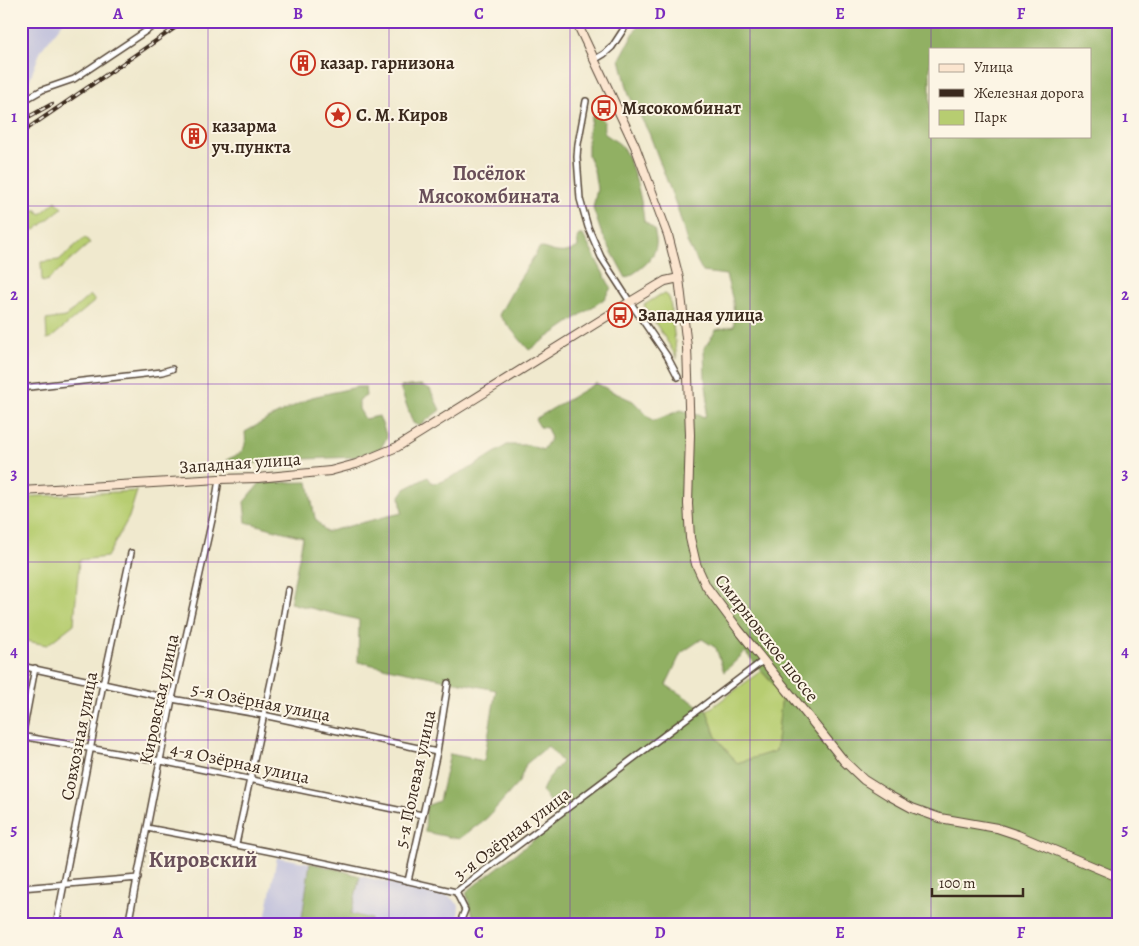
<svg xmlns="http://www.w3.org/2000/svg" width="1139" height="946" font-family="Alegreya,serif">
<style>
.industrial{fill:#c2c2dc}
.green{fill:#b7cd71;stroke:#797c48}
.forest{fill:#91b063;stroke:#666d40;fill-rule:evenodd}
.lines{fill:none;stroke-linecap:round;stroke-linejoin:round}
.street-casing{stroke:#564738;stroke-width:8}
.secondary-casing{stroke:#564738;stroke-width:10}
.street{stroke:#fff;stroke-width:5}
.secondary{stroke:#fbe5cf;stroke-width:8}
.rail-casing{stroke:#3b2a1e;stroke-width:4}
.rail{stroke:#fcf5e5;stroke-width:2;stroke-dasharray:5.5;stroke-linecap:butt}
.grid{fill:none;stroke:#7b2cbf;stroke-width:1;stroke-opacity:0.55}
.labels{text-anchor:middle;stroke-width:4;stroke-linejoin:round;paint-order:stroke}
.poi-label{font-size:18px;font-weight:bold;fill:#3b2a1e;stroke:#fcf5e5;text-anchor:start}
.street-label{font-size:18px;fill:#3b2a1e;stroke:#fcf5e5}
.quarter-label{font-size:20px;font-weight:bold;fill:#6a505a;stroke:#fcf5e5}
.district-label{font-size:22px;font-weight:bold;fill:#6a505a;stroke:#fcf5e5}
.neatline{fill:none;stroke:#7b2cbf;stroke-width:2}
.grid-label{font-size:16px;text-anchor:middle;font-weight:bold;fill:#7b2cbf}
</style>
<rect width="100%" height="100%" fill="#fcf5e5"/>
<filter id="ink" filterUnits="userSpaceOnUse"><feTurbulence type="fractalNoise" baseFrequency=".02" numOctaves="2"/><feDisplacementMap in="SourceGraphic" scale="10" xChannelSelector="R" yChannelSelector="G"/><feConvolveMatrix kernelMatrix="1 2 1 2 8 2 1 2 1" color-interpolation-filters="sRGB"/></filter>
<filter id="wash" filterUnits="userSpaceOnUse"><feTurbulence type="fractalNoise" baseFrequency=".0096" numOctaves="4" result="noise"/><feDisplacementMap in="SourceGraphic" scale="20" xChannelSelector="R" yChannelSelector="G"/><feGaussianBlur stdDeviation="1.12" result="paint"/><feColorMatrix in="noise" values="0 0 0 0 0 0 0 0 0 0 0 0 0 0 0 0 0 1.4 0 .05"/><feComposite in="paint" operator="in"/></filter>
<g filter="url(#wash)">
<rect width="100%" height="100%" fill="#f0e9ce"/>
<path class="industrial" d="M21,21H64L41,50L28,84L21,92Z
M277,857L310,863L301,925H264Z
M360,876L449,896L459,905L458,919L454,925H370L371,919L351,914Z"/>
<path class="green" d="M56,201L62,208L35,230L32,229L30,210H37L38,212L41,214Z
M85,237L90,243L48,280L43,282L42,281L41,262L59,260Z
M665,294L668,296L670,300L677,359L670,346L644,305L660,295Z
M90,295L95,301L51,338L47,339L46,320L65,317Z
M137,491L129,517L107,557L79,560L74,624L47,645L21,640V497Z
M761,671L782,694L776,751L737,763L716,737L707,711Z"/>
<path class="forest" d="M642,21H1118V925H467L473,916L466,892L561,819L542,791L547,780L562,762L548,746L526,764L519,782L487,818L459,839L425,832L426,806L439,801L450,754L484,761L496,690L358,662L359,620L290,603L303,537L246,522L244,502L260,483L308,482L315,518L326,532L384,517L402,513L400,496L405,489L428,477L432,483L441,482L474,466L507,445H528L543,450L551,438L547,428L540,427L535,419L596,383L611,391L633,401L653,421L681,410L705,417L708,400L705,379L704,349L716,330L734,326L733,301L726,275L703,272L687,242L678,210L649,133L629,95L620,59L638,25ZM930,49H1090V136H930ZM702,639L716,648L724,672L745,652L782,694L776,751L737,763L716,737L707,711L666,685L681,653Z
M597,114L604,121V133C610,138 619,142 623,148C634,167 642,199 644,221L654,229C655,234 657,241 656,245C654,261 638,271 626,278L601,232L593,208L597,189L594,170L588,155V133L592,116Z
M579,235H583L611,288L604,299L529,350L499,315L514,288L540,247C555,252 563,256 578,247L577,238Z
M21,310H22L30,361L21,364Z
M421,385L430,389L440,410L419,426L413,423L400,387Z
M357,387H365L366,396L359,400V409L365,419L379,416L387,437L381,448L355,457L277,460L227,467L226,463L228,459C243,453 247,449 245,432L268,419L312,397Z
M310,863L340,870L360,876L351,914L371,919L370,925H301Z
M21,896L23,898L25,917L29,921L35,919L49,923L50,925H21Z"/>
</g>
<g filter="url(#ink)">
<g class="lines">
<defs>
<path id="street" d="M594,60L604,54L612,47L629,21
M586,101L578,144L577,157L580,199L588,227L601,257L630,302L667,356L678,377
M21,102L42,90L74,79L161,21
M21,388L162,372L172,369
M21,666L172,699L263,715L437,752
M21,736L161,761L422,815
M21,743L35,668
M147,828C250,847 354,868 456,892C559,815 661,737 764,660
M236,844L278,649L288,590
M408,881L437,752L448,683
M21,888L138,878
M456,892L465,910L459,925
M56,925L103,684L131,553
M128,925L172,699L214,511L219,479"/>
<path id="secondary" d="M576,21L635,146L668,235L679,278L687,347L690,435L688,504L690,538L696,564L706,586L738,629L844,761L864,780L888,795L912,808L940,818L997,828L1018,835L1118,877
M21,491L219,479L258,478L330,471L356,464L397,447L630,302L665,281L679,278"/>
</defs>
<use href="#street" class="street-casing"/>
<use href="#secondary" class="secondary-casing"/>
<use href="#street" class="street"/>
<use href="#secondary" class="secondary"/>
<defs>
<path id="rail" d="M21,121L52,104
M21,133L185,21"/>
</defs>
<use href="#rail" class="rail-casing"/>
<use href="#rail" class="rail"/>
</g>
</g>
<path class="grid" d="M208,21V925M389,21V925M570,21V925M750,21V925M931,21V49M931,136V925M21,206H1118M21,384H1118M21,562H1118M21,740H1118"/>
<defs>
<symbol id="building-ring" viewBox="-11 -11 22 22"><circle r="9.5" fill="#fcf5e5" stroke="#c8321e" stroke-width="1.5"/><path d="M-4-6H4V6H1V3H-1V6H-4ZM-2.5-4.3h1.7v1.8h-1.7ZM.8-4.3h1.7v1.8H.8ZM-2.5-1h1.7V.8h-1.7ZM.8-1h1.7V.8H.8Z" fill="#c8321e"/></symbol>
<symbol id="bus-ring" viewBox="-11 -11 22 22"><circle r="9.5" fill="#fcf5e5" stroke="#c8321e" stroke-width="1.5"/><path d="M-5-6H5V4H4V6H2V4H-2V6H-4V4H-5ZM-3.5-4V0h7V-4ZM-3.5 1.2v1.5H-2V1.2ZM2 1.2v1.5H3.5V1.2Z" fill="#c8321e"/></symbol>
<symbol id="sight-ring" viewBox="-11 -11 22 22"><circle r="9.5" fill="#fcf5e5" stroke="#c8321e" stroke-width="1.5"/><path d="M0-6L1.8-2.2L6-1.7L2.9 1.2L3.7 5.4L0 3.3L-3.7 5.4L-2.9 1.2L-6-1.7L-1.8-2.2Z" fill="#c8321e"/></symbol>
</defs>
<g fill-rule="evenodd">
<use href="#building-ring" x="289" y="49" width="28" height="28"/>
<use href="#bus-ring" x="590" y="94" width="28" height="28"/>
<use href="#sight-ring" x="324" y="101" width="28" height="28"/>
<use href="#building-ring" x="180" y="122" width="28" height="28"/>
<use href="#bus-ring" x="606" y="301" width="28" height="28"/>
</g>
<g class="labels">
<g class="poi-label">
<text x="320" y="69">казар. гарнизона</text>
<text x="622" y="114">Мясокомбинат</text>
<text x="356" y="121">С. М. Киров</text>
<text x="212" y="132">казарма<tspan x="212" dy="21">уч.пункта</tspan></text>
<text x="638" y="321">Западная улица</text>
</g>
<g class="street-label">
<text transform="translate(240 463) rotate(-4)" y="6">Западная улица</text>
<text transform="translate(767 638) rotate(52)" y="6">Смирновское шоссе</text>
<text transform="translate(159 699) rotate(-78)" y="6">Кировская улица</text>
<text transform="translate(261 702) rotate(11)" y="6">5-я Озёрная улица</text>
<text transform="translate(79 736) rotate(-79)" y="6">Совхозная улица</text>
<text transform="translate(240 763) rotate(12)" y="6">4-я Озёрная улица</text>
<text transform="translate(415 779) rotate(-78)" y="6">5-я Полевая улица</text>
<text transform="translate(512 834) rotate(-37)" y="6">3-я Озёрная улица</text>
</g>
<g class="quarter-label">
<text x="489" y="180">Посёлок<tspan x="489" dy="23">Мясокомбината</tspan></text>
</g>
<g class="district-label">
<text x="203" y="867">Кировский</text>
</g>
</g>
<rect width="1139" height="946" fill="none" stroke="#fcf5e5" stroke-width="55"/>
<rect x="929" y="48" width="162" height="90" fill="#fcf5e5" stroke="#afa495"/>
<rect x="939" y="64" width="25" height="8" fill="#fbe5cf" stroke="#afa495"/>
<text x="974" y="72" font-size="15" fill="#3b2a1e">Улица</text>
<rect x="939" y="89" width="25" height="8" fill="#3b2a1e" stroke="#afa495"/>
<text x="974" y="98" font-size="15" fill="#3b2a1e">Железная дорога</text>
<rect x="939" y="110" width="25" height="15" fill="#b7cd71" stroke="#afa495"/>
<text x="974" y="122" font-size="15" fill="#3b2a1e">Парк</text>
<path d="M932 888v8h91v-8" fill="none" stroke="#3b2a1e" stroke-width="2.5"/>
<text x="939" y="888" font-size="15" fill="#3b2a1e" stroke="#fcf5e5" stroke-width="4" paint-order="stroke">100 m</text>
<rect x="28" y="28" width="1084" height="890" class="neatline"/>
<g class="grid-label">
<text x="118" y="19">A</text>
<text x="298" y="19">B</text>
<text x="479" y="19">C</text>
<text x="660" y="19">D</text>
<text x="840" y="19">E</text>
<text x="1021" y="19">F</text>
<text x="14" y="122">1</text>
<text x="1125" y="122">1</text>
<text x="14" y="300">2</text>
<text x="1125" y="300">2</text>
<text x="14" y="479">3</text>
<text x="1125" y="479">3</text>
<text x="14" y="657">4</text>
<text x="1125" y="657">4</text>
<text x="14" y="835">5</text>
<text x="1125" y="835">5</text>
<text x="118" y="938">A</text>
<text x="298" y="938">B</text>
<text x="479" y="938">C</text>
<text x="660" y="938">D</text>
<text x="840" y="938">E</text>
<text x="1021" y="938">F</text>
</g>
</svg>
